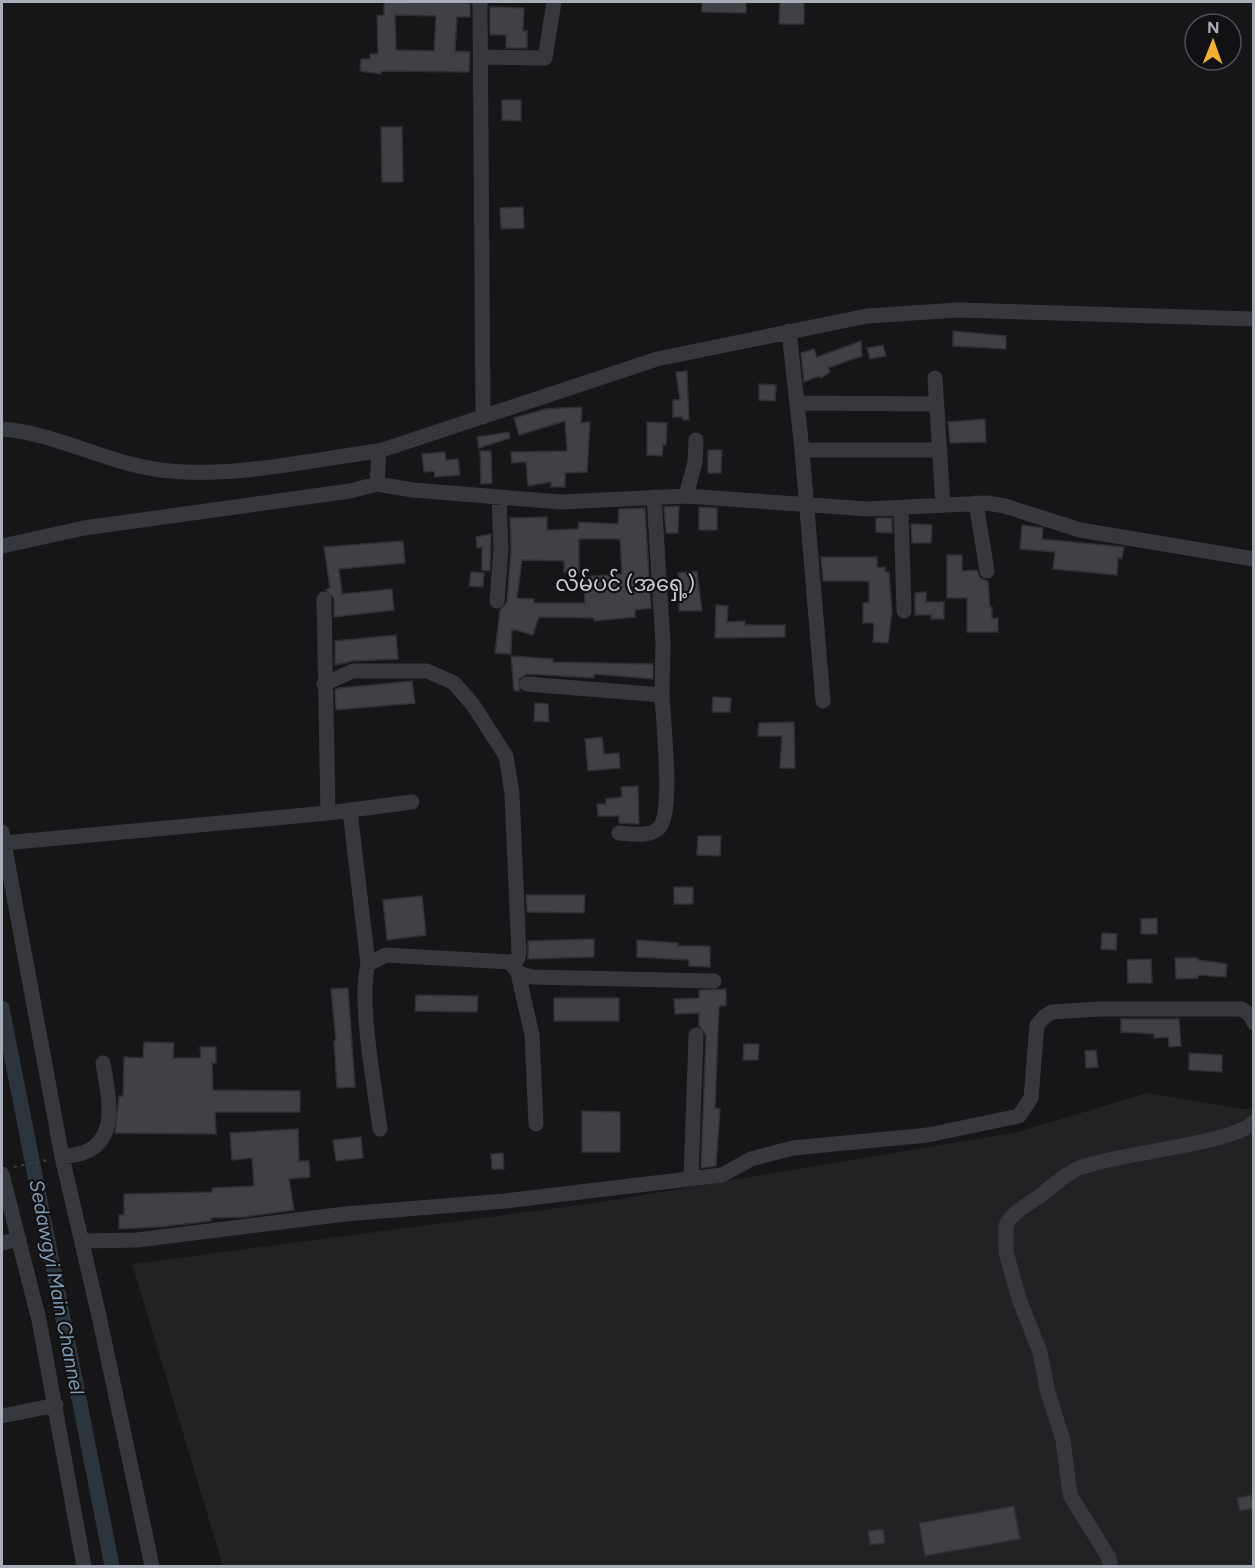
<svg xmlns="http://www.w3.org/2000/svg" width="1255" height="1568" font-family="Figtree,'Noto Sans Myanmar',sans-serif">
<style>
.built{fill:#222225}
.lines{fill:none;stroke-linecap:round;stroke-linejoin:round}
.canal{stroke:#2c353c;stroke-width:15}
.building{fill:#404145;stroke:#303034;stroke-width:1.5;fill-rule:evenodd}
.path{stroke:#3d3f44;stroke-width:2;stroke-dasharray:3 4.5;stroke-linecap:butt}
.minor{stroke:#37383d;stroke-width:15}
.labels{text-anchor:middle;stroke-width:4.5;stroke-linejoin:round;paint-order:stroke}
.water-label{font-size:20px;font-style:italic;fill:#7f9bb3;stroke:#111113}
.quarter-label{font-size:21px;fill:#c9ccd4;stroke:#111113}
</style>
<rect width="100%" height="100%" fill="#161618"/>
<path class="built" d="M1147,1093L1244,1109L1253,1108V1566H223L132,1264L595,1203L1018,1132Z"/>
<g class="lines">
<path class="canal" d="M2,1008L112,1566"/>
</g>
<path class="building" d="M384,2L470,3V17H457L455,51L470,52L469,72L381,71V74L360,71L361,59H370V54H378L377,16L384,15ZM395,15L436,16L434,51L396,50Z
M702,2H746V13L702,12Z
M780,2H804V24H779Z
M490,7L524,8L523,31H527V48H506V35H490Z
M502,100H521V121L502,120Z
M381,127H402L403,182H382Z
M523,207L524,228L501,229L500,208Z
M953,331L1006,336V349L953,346Z
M861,341L862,356L828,368L830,372L821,378L819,376L804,382L801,353L814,349L817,357Z
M883,345L886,356L870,359L867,348Z
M687,371L689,420H683L682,417H673V400H680L676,372Z
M759,384L776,385L775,401L759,400Z
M582,407L581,423L590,422L587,472L565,473V487H551V482L528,486L526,462L512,463L511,452L567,451L565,421L519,435L514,418L545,409Z
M985,419L986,442L950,443L948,422Z
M647,422L667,423L666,445H663L662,456L647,455Z
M509,432L510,438L479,448L477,437Z
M708,450H722L721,473H708Z
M480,451H491L492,483L481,484Z
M445,452L446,460L458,459L460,475L435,477L434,471L424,472L422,454Z
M679,506L678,533H666L664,507Z
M699,507L717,508V530H699Z
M645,508L651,608L635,610V617L594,621V618L539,617L533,635L512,629L511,654L495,653L500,610L507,602L511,550L510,518L547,517V530L578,529L579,522L618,524L619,509ZM579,539H620L622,574L584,577L585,603H534V599L517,598L522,560L564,561V572H579Z
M876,518H892V533L876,532Z
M911,524L932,525L931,543H912Z
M1022,525L1043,528L1042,539L1124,547L1122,559L1118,558L1117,575L1053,569L1055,552L1020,549Z
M491,534L490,571L482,570V547L477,548L476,537Z
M403,541L405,563L339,569L342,594L392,589L394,610L334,617V598L326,590L330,588L324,547Z
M947,555H962V571L977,570L980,578L988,581L990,607H992V618H998V632H967V598H947Z
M821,557H877V568L885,567V572H889L892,612L888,643L873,642L874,623H863V603H869V581H823Z
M697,571L702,611H679V594H682L678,573Z
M471,572L484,573L483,587L469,586Z
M926,592V602H944V619H931V615H915V593Z
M716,605L728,606L727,622L745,621V625H785V637L715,638Z
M396,635L398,659L353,661L335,665V641Z
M511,656L553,659V662L653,664V679L594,674V678L527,674L519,679L520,691H514Z
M412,681L415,703L336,710L335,690L339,688Z
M713,697L731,698L730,712H712Z
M535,703L548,704L549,722L534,721Z
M794,722L795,768H780L782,736H758L759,723Z
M602,737L604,754L619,753L620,768L588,771L585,739Z
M638,786L639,824L619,823V816H598L597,804H606V799L622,797L621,787Z
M698,836H721L720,856L697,855Z
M674,887H693V904H674Z
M526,895H585L584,913L527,912Z
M422,896L426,935L387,940L383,900Z
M1157,918V934H1141V919Z
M1102,933L1117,934L1116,950L1101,949Z
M594,939V957L528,959V941Z
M637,940L678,943V946H710V967L689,966V960L637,957Z
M1175,958H1198V960L1227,964L1226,977L1198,975V978L1176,979Z
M1151,959L1152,983H1128L1127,960Z
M348,988L355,1087L337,1088L334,1041H336L331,989Z
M726,989V1006H719L715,1108L720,1109L716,1166L701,1168L706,1035L699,1026V1013L675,1014L674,999L699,998V990Z
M416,995L478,996L477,1012L415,1011Z
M554,998H619V1021H554Z
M1121,1019H1179L1181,1046L1169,1047L1168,1037L1154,1038V1034L1121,1032Z
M144,1042L174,1043L173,1058H201L200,1047H216V1063H212L213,1090L300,1091V1112H215L216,1134L115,1133L119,1096H123L124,1057L143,1058Z
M744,1044H759L758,1060H743Z
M1096,1050L1098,1067L1086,1068L1085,1051Z
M1189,1053L1222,1055V1072L1189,1070Z
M582,1111L620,1112V1152H582Z
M298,1129L299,1161H309L310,1177L289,1179L294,1210L244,1217L211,1218V1221L159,1227L119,1229V1215H124V1194L212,1192V1188L254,1186L252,1158L232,1160L230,1133Z
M361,1137L363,1158L336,1161L333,1140Z
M503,1153L504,1169H492L491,1154Z
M1251,1495L1254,1508L1240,1511L1237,1498Z
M1014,1506L1020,1539L925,1556L919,1523Z
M883,1529L885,1543L870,1545L868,1531Z"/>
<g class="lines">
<path class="path" d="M14,1167L47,1160"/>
<path class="minor" d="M480,2L483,417
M481,57L545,58L554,2
M789,331L802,450L823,701
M935,378L943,505
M797,403L935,404
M2,429C56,433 106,463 161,470C230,479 310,460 379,451
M802,450H940
M377,484L413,490L561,502L686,496L868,509L987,503L1005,506L1080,530L1254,559
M686,496L695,462L696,440
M976,503L987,571
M901,508L904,611
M2,546L84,528L350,491L377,484L379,451L657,359L867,316L958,310L1254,319
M324,599L328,813
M497,601L501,549L499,498
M324,684L353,671H427L454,683L473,705L506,756L512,793L519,954L517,960L510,962L386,955L368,964C358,999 375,1089 380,1129
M527,684L662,695L663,643L654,497
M350,811L368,964
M2,832L62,1157L99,1316L152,1566
M619,833C631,834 650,837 659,828C674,813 663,720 662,695
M4,843L328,813L412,802
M510,962L518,973L531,977L714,981
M518,973L532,1035L536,1124
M62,1157C69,1156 78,1155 85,1152C120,1138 108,1092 103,1063
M2,1174L39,1320L84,1566
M691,1179L696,1035
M82,1241L137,1240L345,1214L505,1201L722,1175L751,1159L793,1148L928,1135L1019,1116L1031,1098L1037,1025L1045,1016L1052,1012L1099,1009H1242L1250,1015L1254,1023
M2,1243L19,1239
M2,1416L56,1405
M1110,1566L1109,1558L1070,1495L1063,1440L1048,1393L1040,1352L1019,1299L1006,1252V1225C1013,1212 1025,1206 1037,1198C1051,1188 1065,1173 1082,1167C1118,1153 1233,1144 1254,1122"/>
</g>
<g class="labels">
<g class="water-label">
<text transform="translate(57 1287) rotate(79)" y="7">Sedawgyi Main Channel</text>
</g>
<g class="quarter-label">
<text x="625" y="591">လိမ်ပင် (အရှေ့)</text>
</g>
</g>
<rect width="1255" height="1568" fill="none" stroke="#a8adb8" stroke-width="6"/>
<g transform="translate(1213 42) rotate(1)"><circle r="28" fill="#111113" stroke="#4d4f55" stroke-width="1.5"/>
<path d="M0-4.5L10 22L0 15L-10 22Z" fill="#f2b134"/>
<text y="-9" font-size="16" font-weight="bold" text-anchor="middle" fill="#a8adb8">N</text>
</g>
</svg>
